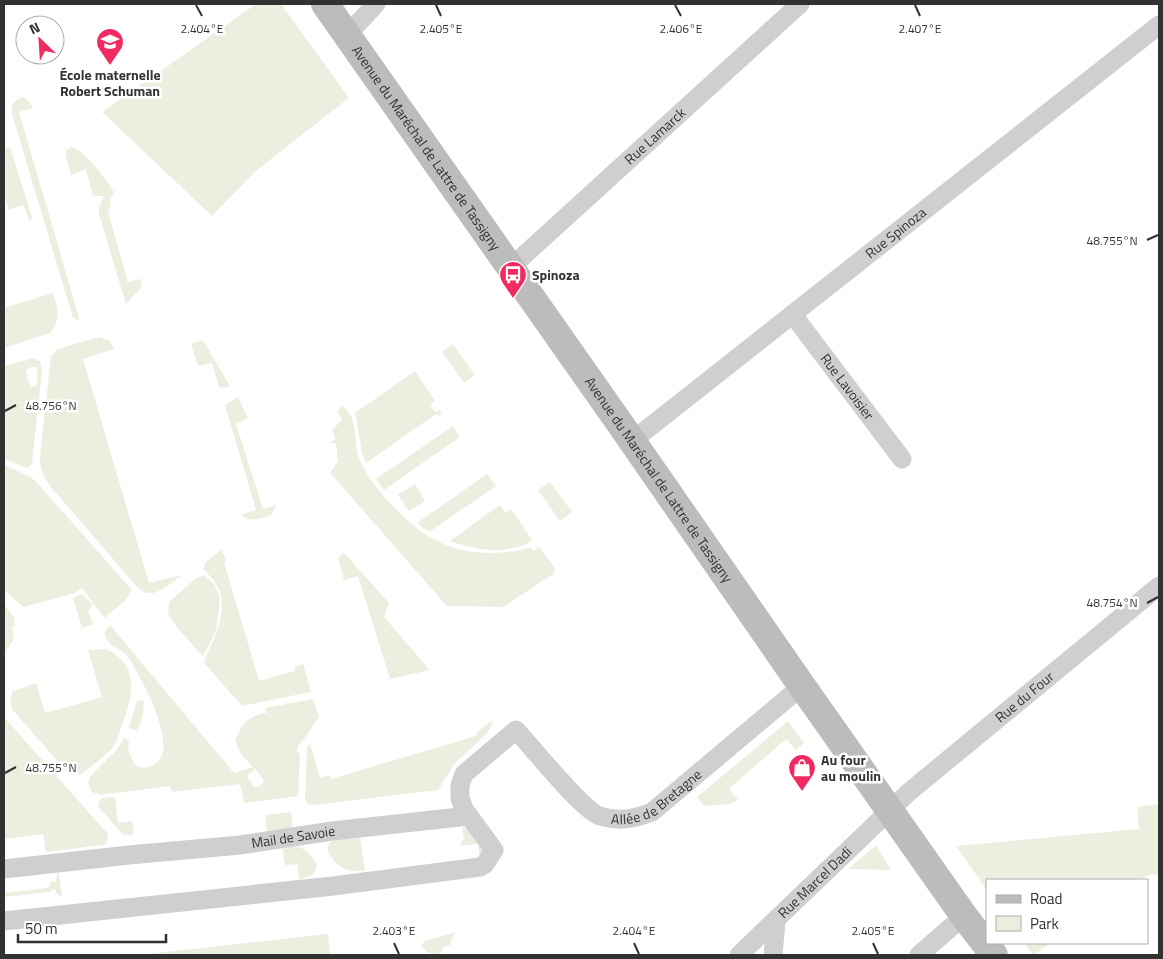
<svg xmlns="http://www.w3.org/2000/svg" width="1163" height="959" font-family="'Titillium Web',sans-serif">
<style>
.green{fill:#ebefdf;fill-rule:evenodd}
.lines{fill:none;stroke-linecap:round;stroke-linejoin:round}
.street{stroke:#cfcfcf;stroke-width:19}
.secondary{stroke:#bcbcbc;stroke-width:28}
.ticks{fill:none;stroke:#323232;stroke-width:2}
.labels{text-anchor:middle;stroke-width:5;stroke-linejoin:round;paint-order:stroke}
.poi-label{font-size:14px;font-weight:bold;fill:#323232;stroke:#fff;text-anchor:start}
.street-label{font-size:14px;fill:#323232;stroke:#fff}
.ticks-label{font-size:12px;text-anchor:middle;fill:#323232;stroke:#fff;stroke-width:5;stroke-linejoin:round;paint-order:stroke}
</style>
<rect width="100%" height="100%" fill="#fff"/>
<path class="green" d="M256,4H281L349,98L257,170L212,216L102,112Z
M23,97L27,99L33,108L19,112L80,321L73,318L12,114C11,105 14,100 23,97Z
M10,147L32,217L30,221L23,205L9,210L4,194V149Z
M72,147C84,149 107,181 114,192L110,200L111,207L108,212L128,282L142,279L141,288L126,304L99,214V207L104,196H93L86,169L71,175L66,156V150Z
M53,293C58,309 61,319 50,333L4,348V308Z
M99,337L110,341L114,349L83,359L149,583L182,575C170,584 152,602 138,588L51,487C43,477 40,469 40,456L51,356L58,349Z
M203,340L230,386L225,388L219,387L212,363L198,366L191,344Z
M453,344L475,375L464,383L442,352Z
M33,358L40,361L42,371L32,464L27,468L4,459V366ZM31,367H35L38,370L37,376L38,382L35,387L31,386L27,379L26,370Z
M415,371L435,401L430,405L435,412L439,410L442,413L439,416L436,414L366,463L362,453L355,413Z
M238,397L248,418L236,424L263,509L276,505L272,514C263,519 249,523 241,515L256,510L225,405Z
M343,406C346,410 350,414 352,418C357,432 354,449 361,463C368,478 379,491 390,503C431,549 471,561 531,548L533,551L539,547L555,568L553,574L503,607L447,606L330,473L338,461L336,443H331L335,438L332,430L342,420L337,411Z
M453,426L460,437L384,490L376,479Z
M4,465L31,477L39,485L132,590L125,601L104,618L82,588L75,593L23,607L4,590Z
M487,474L496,486L429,532L417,523Z
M550,482L572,512L560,521L538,490Z
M415,484L425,501L409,511L398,495Z
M500,505L506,513L511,509L532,540L530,542C506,555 474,550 450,541Z
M222,549L226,561L224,562L259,681L295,671L294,667L303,664L311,692L242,706L205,664L204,661C214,639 231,607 216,584C213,578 208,574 203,569L206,562Z
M343,553L346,555L389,603L384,617L430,670L390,679L358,576L344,580L338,558Z
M204,575L215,585L220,599L216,631L203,656L179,630L168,614L169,602L195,579Z
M82,594L93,605L88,611L93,624L82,628L73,598Z
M4,604L14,617L15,625L12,626L14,639L4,654Z
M110,625L234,773L253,767L242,755L235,741C243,723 246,717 266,713V708L313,699L319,717L301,743L298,745L297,751L300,755L298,796L244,803L240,784L172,792L169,786L100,795L92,792L88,783L91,775L116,751L124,738L129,741L128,751L134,763L133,764C140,768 147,769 155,764C181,748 140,676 129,658C122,647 103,646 105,631ZM254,768L264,780C262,785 260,787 254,787L248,778L247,774L254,771Z
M106,649C139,665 134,692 123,722C120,730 118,740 113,747C104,757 91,766 81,775L69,774L12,709L10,699L13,691L36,683L45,713L102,697L88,650Z
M144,700C143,714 144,719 136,731L129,728L137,701Z
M4,717L108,834L107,842L104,845L46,852L43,834L4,839Z
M788,721L804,743L796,750L786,739L729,789L738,800L730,804L704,806L697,797Z
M490,722H493L487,734L455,763L438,790L313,805L308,804L305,799L307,748L310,744L320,778L330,775L331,779L476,736V733Z
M115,797L118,823L132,821L134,832L132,835H125L122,834L98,806L101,798Z
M1159,804V874L1148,875L1141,880H987V890L956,846L1139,829L1137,807Z
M291,812L293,828L267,831L265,815Z
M462,827L468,829L484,846L480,859L478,844L459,846L464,839Z
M360,838L365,871C345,872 336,868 327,849L330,842L338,839Z
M876,845L891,870L848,869Z
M282,846C300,845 308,848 317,865C315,876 309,877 299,879L297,864L285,865Z
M57,873L59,874L62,896L58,895L54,888L50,892L4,897V893L48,888L51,881L56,882Z
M456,932L451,940L450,945L443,947L440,955L427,952L421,945L425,941Z
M328,934L330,955H138Z
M1024,943H1051L1033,955Z"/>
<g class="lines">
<g class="street">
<path d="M347,35L376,4"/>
<path id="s1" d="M510,268L800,4"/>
<path id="s2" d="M793,315L902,459"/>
<path id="s3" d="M632,441L1159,25"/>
<path id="s4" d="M4,869L129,855L240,845L332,831L469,816"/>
<path id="s5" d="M4,921L333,886L480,867L485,864L494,850L464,809L460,798V785L464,774L516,730C531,746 583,811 600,816C619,822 634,819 652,812L802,686"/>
<path id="s6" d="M739,955L909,792L1159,586"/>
<path d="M773,955L776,921"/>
<path d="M919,955L964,916"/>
</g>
<path class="secondary" id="s7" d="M325,4L621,425L802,686L964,916L994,955"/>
</g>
<path class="ticks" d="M196,5L202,16M436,5L441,16M675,5L681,16M915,5L920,16M1147,240L1158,235M5,411L16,405M1147,603L1158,597M5,773L16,767M394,943L399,954M634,943L639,954M873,943L878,954"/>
<defs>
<symbol id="school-pin" viewBox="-11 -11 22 30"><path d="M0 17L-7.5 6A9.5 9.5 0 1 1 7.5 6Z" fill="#f12b62" stroke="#fff"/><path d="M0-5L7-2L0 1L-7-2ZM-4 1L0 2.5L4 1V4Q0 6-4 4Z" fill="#fff"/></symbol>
<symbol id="bus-pin" viewBox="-11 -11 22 30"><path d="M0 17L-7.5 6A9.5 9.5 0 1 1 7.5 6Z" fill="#f12b62" stroke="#fff"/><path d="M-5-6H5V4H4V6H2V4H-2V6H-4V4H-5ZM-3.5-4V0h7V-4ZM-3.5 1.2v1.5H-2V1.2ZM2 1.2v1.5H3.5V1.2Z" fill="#fff"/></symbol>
<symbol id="shop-pin" viewBox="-11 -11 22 30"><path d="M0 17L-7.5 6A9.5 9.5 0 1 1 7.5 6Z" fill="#f12b62" stroke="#fff"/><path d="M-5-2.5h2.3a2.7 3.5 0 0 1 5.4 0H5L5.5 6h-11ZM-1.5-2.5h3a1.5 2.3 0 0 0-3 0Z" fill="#fff"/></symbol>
</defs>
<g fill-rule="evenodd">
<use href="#school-pin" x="94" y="26" width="32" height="43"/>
<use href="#bus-pin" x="497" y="259" width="32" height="43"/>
<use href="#shop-pin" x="786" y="752" width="32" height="43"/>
</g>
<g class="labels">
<g class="poi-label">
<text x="110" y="80" text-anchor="middle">École maternelle<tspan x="110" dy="16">Robert Schuman</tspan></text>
<text x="532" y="280">Spinoza</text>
<text x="821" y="765">Au four<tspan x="821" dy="16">au moulin</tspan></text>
</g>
<g class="street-label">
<text dy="5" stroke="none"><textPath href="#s1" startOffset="196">Rue Lamarck</textPath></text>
<text dy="5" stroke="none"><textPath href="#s7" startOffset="176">Avenue du Maréchal de Lattre de Tassigny</textPath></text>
<text dy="5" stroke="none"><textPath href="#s3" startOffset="336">Rue Spinoza</textPath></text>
<text dy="5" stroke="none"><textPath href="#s2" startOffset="90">Rue Lavoisier</textPath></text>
<text dy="5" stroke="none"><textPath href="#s7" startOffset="581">Avenue du Maréchal de Lattre de Tassigny</textPath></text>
<text dy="5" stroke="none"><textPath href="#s6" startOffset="385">Rue du Four</textPath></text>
<text dy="5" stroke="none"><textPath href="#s5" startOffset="841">Allée de Bretagne</textPath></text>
<text dy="5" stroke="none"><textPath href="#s4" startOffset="291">Mail de Savoie</textPath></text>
<text dy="5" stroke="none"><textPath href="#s6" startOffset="105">Rue Marcel Dadi</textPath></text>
</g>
</g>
<g class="ticks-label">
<text x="202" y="33">2.404°E</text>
<text x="441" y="33">2.405°E</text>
<text x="681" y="33">2.406°E</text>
<text x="920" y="33">2.407°E</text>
<text x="1112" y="245">48.755°N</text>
<text x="51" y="410">48.756°N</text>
<text x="1112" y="607">48.754°N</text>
<text x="51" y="772">48.755°N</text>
<text x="394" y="935">2.403°E</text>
<text x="634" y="935">2.404°E</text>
<text x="873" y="935">2.405°E</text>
</g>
<rect width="1163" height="959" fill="none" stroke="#323232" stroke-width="10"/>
<rect x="986" y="879" width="162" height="65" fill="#ffffff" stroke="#adadad"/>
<rect x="996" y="895" width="25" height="8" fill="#bcbcbc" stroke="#adadad"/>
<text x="1030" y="904" font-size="15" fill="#323232">Road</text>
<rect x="996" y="916" width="25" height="15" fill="#ebefdf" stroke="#adadad"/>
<text x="1030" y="929" font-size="15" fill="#323232">Park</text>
<g transform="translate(40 40) rotate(335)"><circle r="24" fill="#ffffff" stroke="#adadad"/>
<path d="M0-4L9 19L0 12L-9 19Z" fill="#f12b62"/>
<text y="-8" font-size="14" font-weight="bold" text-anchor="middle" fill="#323232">N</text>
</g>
<path d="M18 934v8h148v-8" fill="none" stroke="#323232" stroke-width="2.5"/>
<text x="25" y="934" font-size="15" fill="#323232" stroke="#ffffff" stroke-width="4" paint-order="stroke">50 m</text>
</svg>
